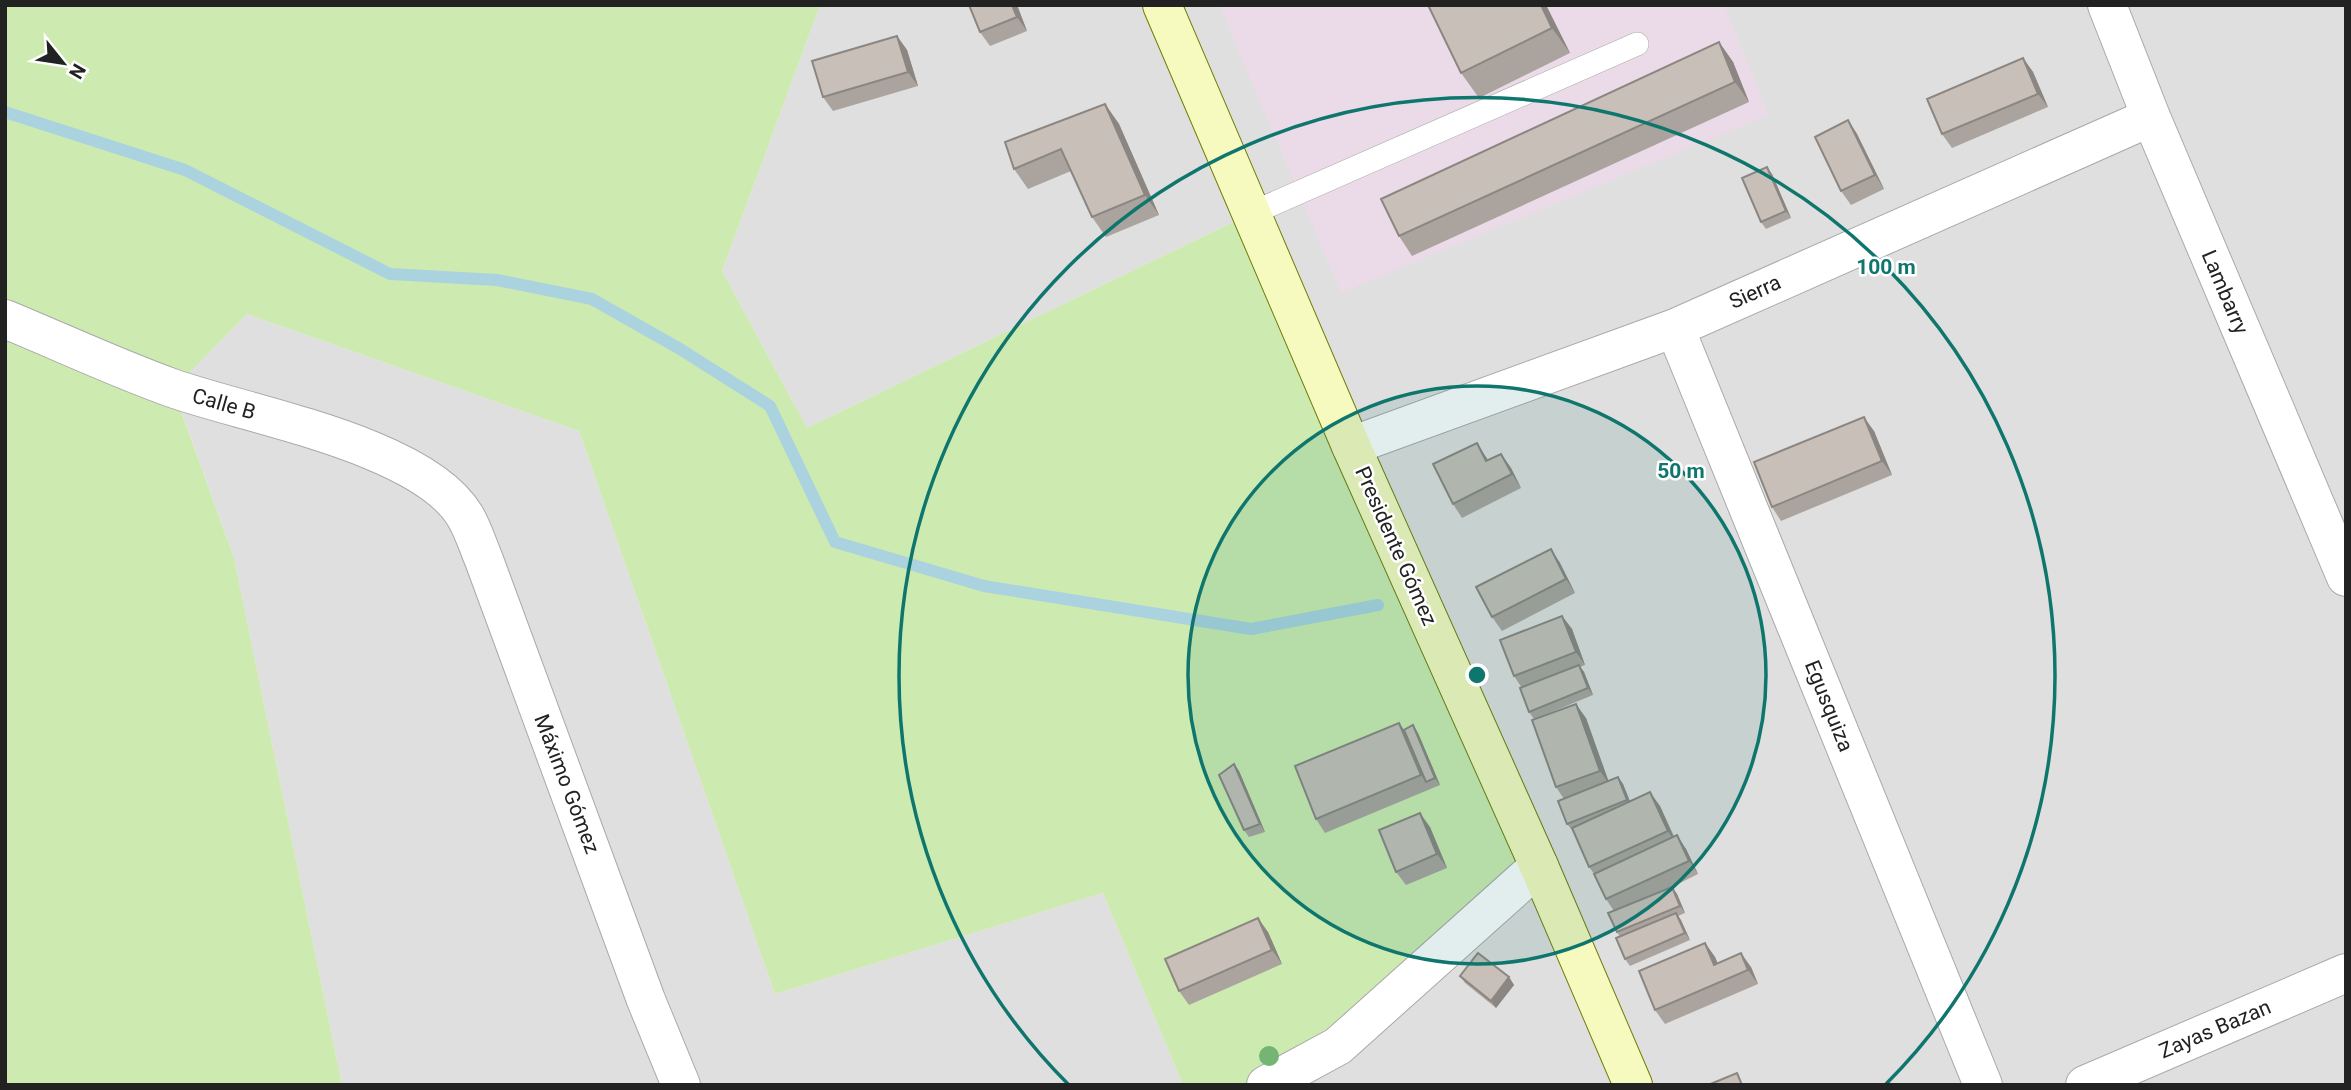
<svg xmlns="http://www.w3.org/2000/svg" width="2351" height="1090" font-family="Roboto,sans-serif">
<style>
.residential{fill:#e0dfdf}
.industrial{fill:#ebdbe8}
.grass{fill:#cdebb0}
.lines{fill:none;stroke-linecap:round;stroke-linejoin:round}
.stream{stroke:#aad3df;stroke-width:12}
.service-casing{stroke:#a9a9a9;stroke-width:24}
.minor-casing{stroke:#a9a9a9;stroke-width:40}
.secondary-casing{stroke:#707d05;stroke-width:40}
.service{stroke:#fff;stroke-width:23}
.minor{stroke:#fff;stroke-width:38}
.secondary{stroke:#f7fabf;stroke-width:38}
.tree{fill:#74b475}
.wall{fill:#aba49e}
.shaded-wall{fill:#8b8681}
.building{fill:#c7bfb8;stroke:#8b8681;stroke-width:2}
.ring{fill:none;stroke:#0f766e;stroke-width:3.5}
.labels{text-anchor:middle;stroke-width:5;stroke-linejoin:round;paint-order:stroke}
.street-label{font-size:21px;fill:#222;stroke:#fff}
.centre{fill:#0f766e;stroke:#fff;stroke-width:3.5}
.ring-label{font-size:21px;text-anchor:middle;font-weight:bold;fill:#0f766e;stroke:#fff;stroke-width:5;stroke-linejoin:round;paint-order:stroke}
</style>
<rect width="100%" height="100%" fill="#f2efe9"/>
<path class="residential" d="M820,5H2346V1085H1251L1252,213L807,428L722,271Z
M247,314L579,431L775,994L1103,893L1183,1085H342L234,558L173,388Z"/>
<path class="industrial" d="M1219,5H1724L1769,115L1341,293Z"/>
<path class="grass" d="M5,5H820L722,271L807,428L1252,213L1546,880L1251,1085H1183L1103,893L775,994L579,431L247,314L173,389L234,558L342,1085H5Z"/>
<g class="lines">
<path class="stream" d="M5,112L185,170L390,274L497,280L592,299L680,349L770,406L835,542L984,586L1251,629L1378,605"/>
<defs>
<path id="service" d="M1252,213L1637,44"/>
<path id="minor" d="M2107,5L2151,117L2346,577
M5,319C61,342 116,368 172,388C248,415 423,445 465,516C473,529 478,546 484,560L646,1000L681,1085
M1675,328L1983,1085
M1351,446L1675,328L2151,117
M1266,1085L1338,1046L1539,866
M2085,1085L2346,973"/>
<path id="secondary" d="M1162,5L1351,446L1539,866L1633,1085"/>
</defs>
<use href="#service" class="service-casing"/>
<use href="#minor" class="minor-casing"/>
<use href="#secondary" class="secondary-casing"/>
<use href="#service" class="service"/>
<use href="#minor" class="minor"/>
<use href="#secondary" class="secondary"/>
</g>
<circle class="tree" cx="1269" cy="1056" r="10"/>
<path class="wall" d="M969,5H1017L1027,31L990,46L980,32Z
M1428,5H1546L1570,53L1479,98L1461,73Z
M897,36L907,50L918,86L833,111L823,97Z
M1719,42L1733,62L1749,102L1412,256L1399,236Z
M2023,58L2033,72L2048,107L1952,148L1942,134Z
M1105,104L1119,124L1159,215L1106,237L1092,217L1071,171L1028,189L1014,169Z
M1848,120L1857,134L1884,189L1851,205L1841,191Z
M1772,174L1791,218L1766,229L1761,222Z
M1874,431L1892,475L1781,521L1772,507Z
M1501,454L1511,468L1521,488L1462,518L1453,504L1486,457L1488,460Z
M1551,549L1560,563L1575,593L1502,631L1492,617Z
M1562,616L1572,629L1585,665L1580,667L1584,672L1593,695L1534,719L1529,712L1522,688L1514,676Z
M1586,718L1608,781L1618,777L1623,784L1630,801L1660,806L1674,836L1686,849L1698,874L1672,887L1677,894L1685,913L1678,916L1690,940L1630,966L1625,959L1620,937L1617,932L1614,911L1606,899L1595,875L1589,867L1573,831L1567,824L1564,799L1556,787Z
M1399,723L1404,730L1413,725L1418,733L1440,785L1325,833L1316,819Z
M1234,764L1239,771L1265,832L1249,837L1244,830Z
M1430,827L1447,868L1406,885L1396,872Z
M1268,932L1282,964L1189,1005L1179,991Z
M1705,943L1715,957L1718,964L1751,967L1758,984L1665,1024L1655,1010Z
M1460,976L1509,977L1514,985L1496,1008L1465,983Z"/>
<path class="shaded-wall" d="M1012,5H1017L1027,31L1017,17Z
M1541,5H1546L1570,53L1552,28Z
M897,36L907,50L918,86L908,72Z
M1719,42L1733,62L1749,102L1735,82Z
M2023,58L2033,72L2048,107L2038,94Z
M1105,104L1119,124L1159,215L1145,195Z
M1848,120L1857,134L1884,189L1875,175Z
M1767,167L1772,174L1791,218L1786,211Z
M1864,417L1874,431L1892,475L1882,461Z
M1477,443L1486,457L1496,475L1486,461Z
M1501,454L1511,468L1521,488L1512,474Z
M1551,549L1560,563L1575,593L1566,579Z
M1562,616L1572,629L1585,665L1576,652Z
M1579,665L1584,672L1593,695L1588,688Z
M1576,704L1586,718L1610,785L1600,771Z
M1399,723L1409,737L1426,782L1421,775Z
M1413,725L1418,733L1440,785L1435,778Z
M1234,764L1239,771L1265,832L1260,824Z
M1618,777L1623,784L1632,807L1627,800Z
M1650,792L1660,806L1677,845L1668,831Z
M1420,813L1430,827L1447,868L1437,854Z
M1677,835L1686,849L1698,874L1689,861Z
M1672,887L1677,894L1685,913L1680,906Z
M1676,913L1681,920L1690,940L1685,933Z
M1258,918L1268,932L1282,964L1272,950Z
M1705,943L1715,957L1724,979L1714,965Z
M1741,953L1751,967L1758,984L1748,970Z
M1509,977L1514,985L1496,1008L1491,1001Z"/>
<path class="building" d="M969,5H1012L1017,17L980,32Z
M1428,5H1541L1552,28L1461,73Z
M897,36L908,72L823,97L812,61Z
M1719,42L1735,82L1399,236L1381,199Z
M2023,58L2038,94L1942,134L1927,99Z
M1105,104L1145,195L1092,217L1061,149L1014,169L1005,142Z
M1848,120L1875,175L1841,191L1815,137Z
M1767,167L1786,211L1761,222L1742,178Z
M1864,417L1882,461L1772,507L1754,462Z
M1477,443L1486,461L1501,454L1512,474L1453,504L1433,464Z
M1551,549L1566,579L1492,617L1476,587Z
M1562,616L1576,652L1514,676L1500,640Z
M1579,665L1588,688L1529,712L1520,688Z
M1576,704L1600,771L1556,787L1532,720Z
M1399,723L1421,775L1316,819L1295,766Z
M1413,725L1435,778L1426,782L1404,730Z
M1234,764L1260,824L1244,830L1219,775Z
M1618,777L1627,800L1567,824L1558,801Z
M1650,792L1668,831L1589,867L1572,828Z
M1420,813L1437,854L1396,872L1379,830Z
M1677,835L1689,861L1606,899L1594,874Z
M1672,887L1680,906L1617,932L1608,913Z
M1676,913L1685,933L1625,959L1616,938Z
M1258,918L1272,950L1179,991L1165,959Z
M1705,943L1714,965L1741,953L1748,970L1655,1010L1639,971Z
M1478,953L1509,977L1491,1001L1460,976Z
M1737,1073L1742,1085H1708Z"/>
<circle cx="1477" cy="675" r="289" fill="#0f766e" fill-opacity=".12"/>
<g class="ring">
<circle cx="1477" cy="675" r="289"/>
<path d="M1068 1084A578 578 0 1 1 1886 1084"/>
</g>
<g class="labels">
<g class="street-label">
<text transform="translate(1755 292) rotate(-24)" y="7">Sierra</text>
<text transform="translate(2225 292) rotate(67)" y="7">Lambarry</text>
<text transform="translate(224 404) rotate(16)" y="7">Calle B</text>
<text transform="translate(1396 546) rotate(66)" y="7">Presidente Gómez</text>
<text transform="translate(1829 706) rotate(68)" y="7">Egusquiza</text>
<text transform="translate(567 784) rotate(69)" y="7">Máximo Gómez</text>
<text transform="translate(2215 1029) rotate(-23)" y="7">Zayas Bazan</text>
</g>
</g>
<circle cx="1477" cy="675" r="10" class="centre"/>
<g class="ring-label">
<text x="1886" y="274">100 m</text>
<text x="1681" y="478">50 m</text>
</g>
<rect width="2351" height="1090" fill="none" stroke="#222222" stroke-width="14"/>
<g transform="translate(63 63) rotate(120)" stroke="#ffffff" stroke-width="5" paint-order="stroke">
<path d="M0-5L12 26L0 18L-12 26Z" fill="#222222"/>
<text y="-10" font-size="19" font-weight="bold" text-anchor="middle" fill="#222222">N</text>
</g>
</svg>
